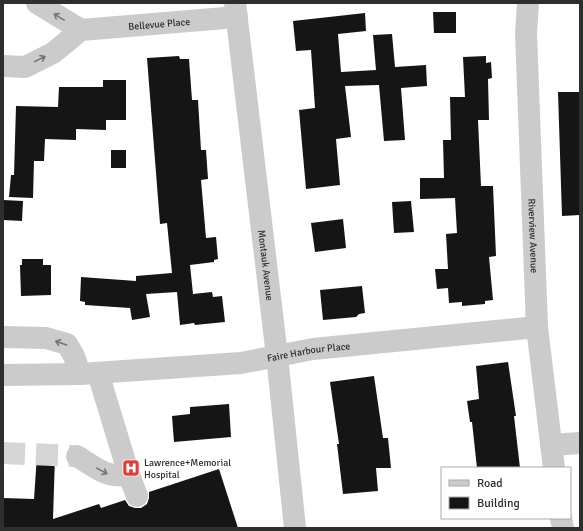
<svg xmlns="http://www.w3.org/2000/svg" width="583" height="531" font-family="Signika,sans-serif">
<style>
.building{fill:#151515}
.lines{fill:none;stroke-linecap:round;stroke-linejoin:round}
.minor-tunnel{stroke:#d5d5d5;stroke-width:22;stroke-dasharray:22 11;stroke-linecap:butt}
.minor{stroke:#cbcbcb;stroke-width:22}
.oneway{stroke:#757575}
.labels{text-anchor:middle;stroke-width:4;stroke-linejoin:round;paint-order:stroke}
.street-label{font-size:10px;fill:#2e2e2e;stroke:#fff}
.poi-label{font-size:10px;fill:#2e2e2e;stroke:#fff;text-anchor:start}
</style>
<rect width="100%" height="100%" fill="#fff"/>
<path class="building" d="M433,12H456V33H434Z
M365,13L366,31L338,34L341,72L376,70L373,35L392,34L395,67L426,65L427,86L401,88L405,140L384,141L379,85L345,86L351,137L336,139L340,185L306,189L299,110L315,108L311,50L296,51L293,21Z
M179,56L180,59H189L192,100H198L201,150H206L208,179L201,180L206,238L216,237L218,259L214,260V262L190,265L193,294L212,292L213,297L222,296L225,322L195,325L194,323L180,325L177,292L146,294L150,317L132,320L130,308L85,305V302L80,301L81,277L136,281V276L172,273L167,223L160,224L147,58Z
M486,56V63L491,62L492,78L488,79L489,120H478L481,186H493L496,256L489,257L493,300L485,301V304L462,306V302L449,303L448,288L437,289L435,269H448L446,234L457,233L455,198L420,199V178H444L443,140H451L450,97H465L463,57Z
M103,80H126V120H106V130L76,129V140L45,139L44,161H34L33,198L9,197L11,175H14L16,106L58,107L59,87H103Z
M558,92H580V215L562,216Z
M111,150H126V168H111Z
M3,200L23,201L22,221L3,220Z
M411,201L414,232L394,233L392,202Z
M343,219L346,248L315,252L311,223Z
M22,259H43V265H51V295L21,296L20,265H22Z
M362,286L365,313L359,314L356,317L323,320L320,290Z
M508,362L516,416H514L520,468H477L472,422H470L467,401L479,399L476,366Z
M374,376L383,438H388L391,468H376L378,491L343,494L337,444H339L330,382Z
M229,404L231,437L174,442L172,416L190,414V407Z
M37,455L55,456L53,519L99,504L101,508L125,500L129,506L135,508H141L147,504L149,498V492L219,469L238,528H3V498L34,499Z"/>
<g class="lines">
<path class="minor-tunnel" d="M3,453L77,456"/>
<g class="minor">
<path d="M37,3L81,30"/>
<path id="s1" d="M235,3L277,356L295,528"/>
<path id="s2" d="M528,3L526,33L537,327L554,468"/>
<path id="s3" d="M3,66L25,67L53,53L81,30L237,17"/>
<path d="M3,337L46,338L67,344L74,356L80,374"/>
<path d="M98,373L129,475L137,496"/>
<path id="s4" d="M3,375L80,374L241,363L313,349L537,327"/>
<path d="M551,445L580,443"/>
<path d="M77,456C96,468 106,478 129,475"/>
<path d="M561,518L563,528"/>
</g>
</g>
<defs><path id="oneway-shaft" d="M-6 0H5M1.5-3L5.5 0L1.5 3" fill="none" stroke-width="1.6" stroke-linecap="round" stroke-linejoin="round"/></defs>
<g class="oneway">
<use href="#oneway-shaft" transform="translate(59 17) rotate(-149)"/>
<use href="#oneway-shaft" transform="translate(40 59) rotate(-26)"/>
<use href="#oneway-shaft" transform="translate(61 343) rotate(-161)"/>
<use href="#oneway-shaft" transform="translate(102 471) rotate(29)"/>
</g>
<defs>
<symbol id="hospital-square" viewBox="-11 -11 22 22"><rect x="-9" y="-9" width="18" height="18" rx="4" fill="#dd3e38" stroke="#fff"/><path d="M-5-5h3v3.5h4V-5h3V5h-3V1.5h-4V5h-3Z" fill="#fff"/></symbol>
</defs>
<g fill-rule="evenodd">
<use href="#hospital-square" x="121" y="458" width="20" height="20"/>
</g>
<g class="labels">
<g class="street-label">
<text dy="4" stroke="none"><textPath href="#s3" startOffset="168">Bellevue Place</textPath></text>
<text dy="4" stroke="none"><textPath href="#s2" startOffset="233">Riverview Avenue</textPath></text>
<text dy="4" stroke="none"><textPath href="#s1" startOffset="264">Montauk Avenue</textPath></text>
<text dy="4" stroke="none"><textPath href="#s4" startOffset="307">Faire Harbour Place</textPath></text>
</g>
<g class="poi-label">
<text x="144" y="466">Lawrence+Memorial<tspan x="144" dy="12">Hospital</tspan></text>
</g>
</g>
<rect width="583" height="531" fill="none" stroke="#2e2e2e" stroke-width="8"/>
<rect x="441" y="467" width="130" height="52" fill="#ffffff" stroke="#ababab"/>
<rect x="449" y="480" width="20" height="6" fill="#cbcbcb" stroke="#ababab"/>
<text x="477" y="487" font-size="12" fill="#2e2e2e">Road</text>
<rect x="449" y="497" width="20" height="12" fill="#151515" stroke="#ababab"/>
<text x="477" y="507" font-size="12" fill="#2e2e2e">Building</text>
</svg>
